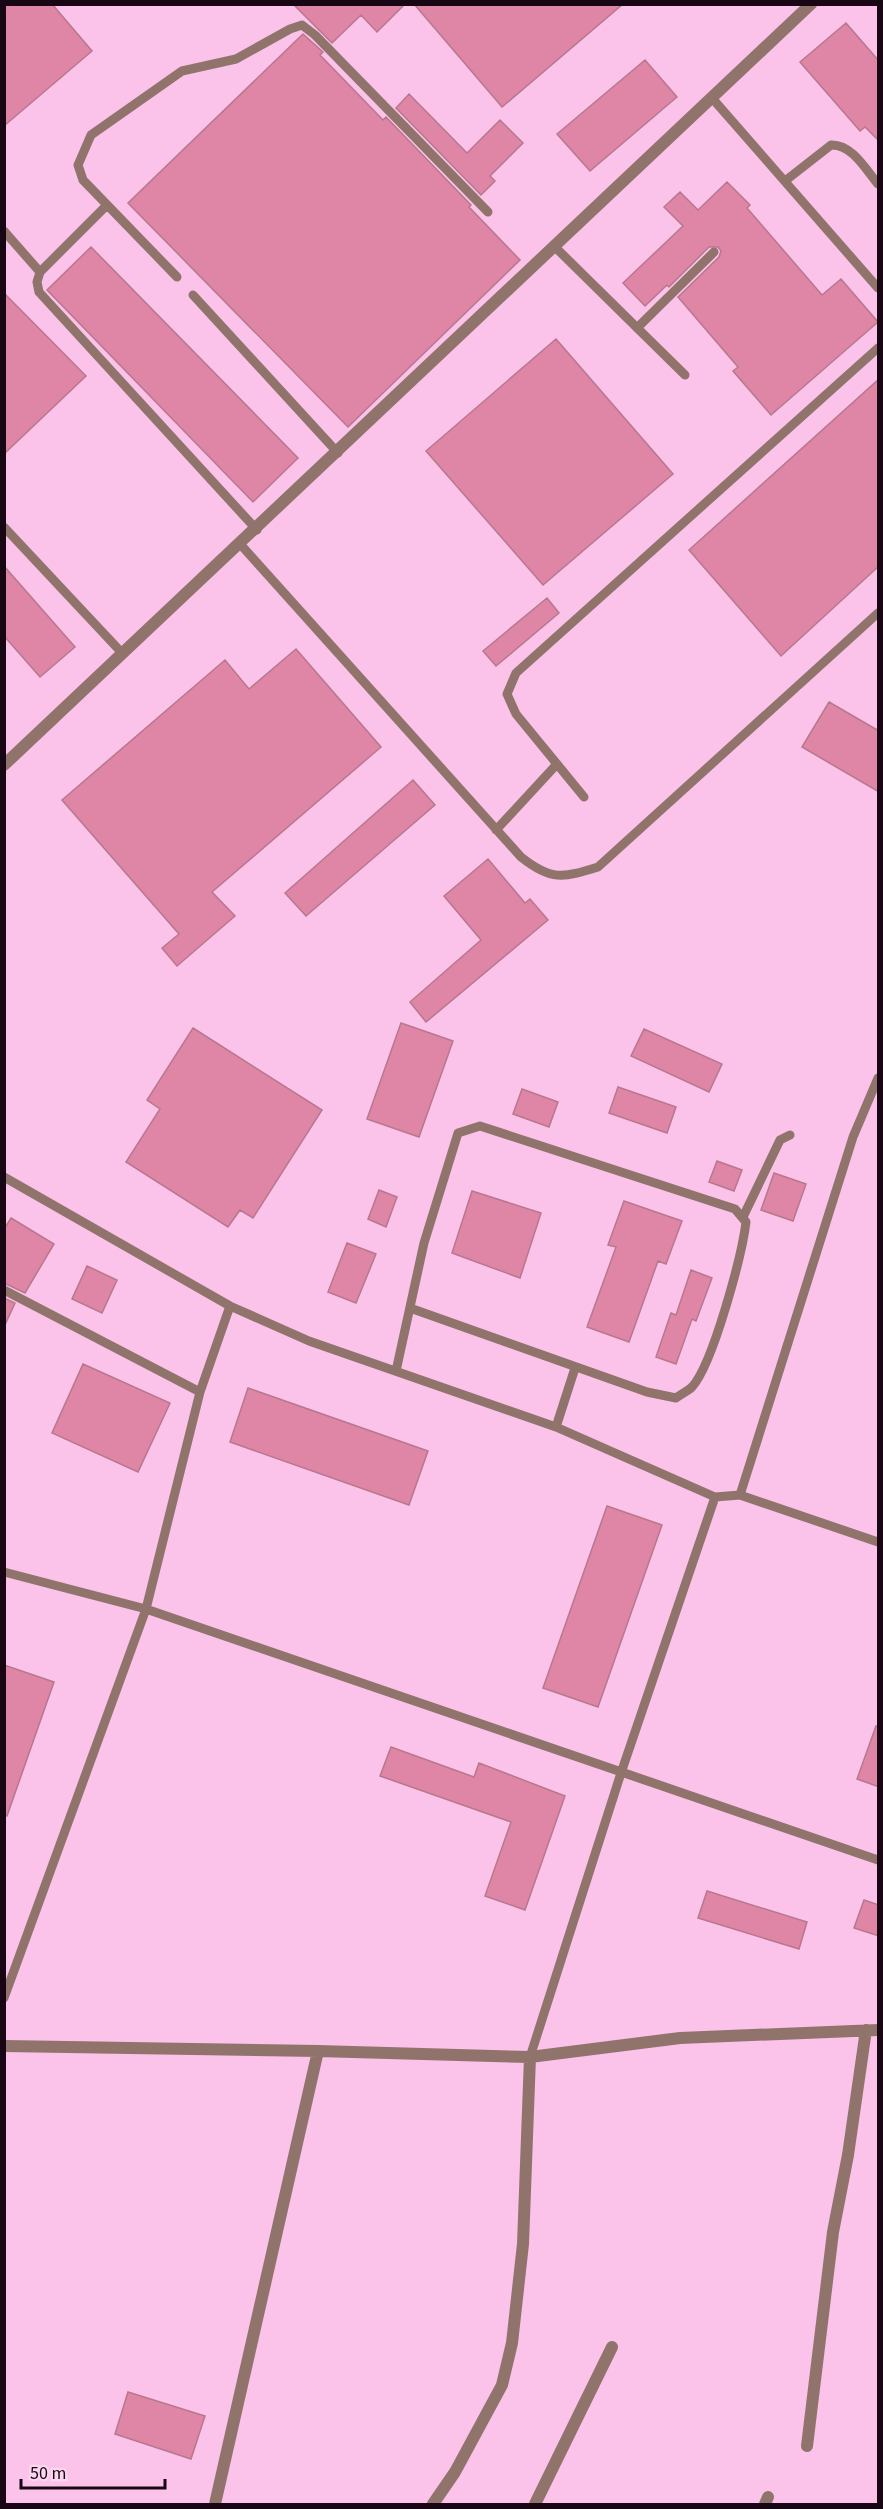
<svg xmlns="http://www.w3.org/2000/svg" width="883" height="2509" font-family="'Source Sans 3',sans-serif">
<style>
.building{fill:#df85a5;stroke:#b7788d;stroke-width:1.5}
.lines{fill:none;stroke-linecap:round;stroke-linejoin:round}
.lane{stroke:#90746c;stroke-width:9}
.street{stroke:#90746c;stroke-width:12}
</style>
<rect width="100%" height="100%" fill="#fbc2ea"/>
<path class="building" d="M4,4H52L92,51L4,126Z
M293,4H405L377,32L361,15L332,43Z
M414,4H623L502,107Z
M846,23L879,61V141L865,127L860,131L800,62Z
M303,34L323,52L320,55L383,120L386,117L471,205L469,207L520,260L348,427L128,203Z
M645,60L677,97L590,171L557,134Z
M409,94L467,153L500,120L523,143L490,176L495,181L481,195L396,108Z
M727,182L750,205L747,208L822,295L841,279L878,322L771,415L733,371L738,367L678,297L719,257L721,251L718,247H709L669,287L667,285L645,306L623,283L683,226L664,207L680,192L698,210Z
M91,247L298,458L253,502L47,290Z
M4,293L86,376L4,454Z
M556,339L673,474L543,585L426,451Z
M879,379V566L781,656L689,550Z
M4,566L75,647L40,677L4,636Z
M547,598L559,613L496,666L483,651Z
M296,649L381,747L212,892L235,916L177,966L162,948L179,934L62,800L225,660L249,689Z
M829,702L879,731V792L802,747Z
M413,780L435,805L306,916L285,893Z
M488,859L525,903L530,899L548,920L426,1022L410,1002L481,940L444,896Z
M401,1023L453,1041L419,1137L367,1119Z
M193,1028L322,1110L253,1218L240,1210L228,1227L126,1162L160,1109L147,1100Z
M644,1029L722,1064L709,1092L631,1056Z
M618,1087L676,1107L667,1133L609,1113Z
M522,1089L558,1102L549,1127L513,1114Z
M717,1161L742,1170L734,1191L709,1182Z
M774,1173L806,1184L793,1221L761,1210Z
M379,1190L397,1197L386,1227L368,1219Z
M472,1191L541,1213L520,1278L452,1253Z
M624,1201L682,1221L666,1264L658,1261L629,1342L587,1327L616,1247L608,1245Z
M11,1218L54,1244L25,1293L4,1283V1229Z
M347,1243L376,1254L356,1303L328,1292Z
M87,1266L117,1280L102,1313L72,1299Z
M691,1270L712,1278L696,1321L692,1319L676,1364L656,1357L671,1313L676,1315Z
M4,1298L15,1303L4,1327Z
M83,1364L170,1403L138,1472L52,1433Z
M248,1388L428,1451L409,1505L230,1442Z
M607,1506L662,1525L598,1707L543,1688Z
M4,1665L54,1682L7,1816H4Z
M876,1726L879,1727V1787L857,1779Z
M391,1747L474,1777L479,1763L565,1796L525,1910L485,1896L511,1822L380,1776Z
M707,1891L807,1922L799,1949L698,1918Z
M864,1900L879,1905V1936L854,1928Z
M128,2392L205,2416L191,2459L115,2434Z"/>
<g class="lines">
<path class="lane" d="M712,98L878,288
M785,181L831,145C852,144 866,170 878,184
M107,205L40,272L37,282L39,292L257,530
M4,231L40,272
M555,247L685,375
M177,277L83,180L78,165L91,135L182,71L236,59L290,29L302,25L315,35L488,212
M193,295L338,453
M637,328L714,252
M4,527L123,654
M241,545L521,857C551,881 563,878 598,867L878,613
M584,797L516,714L507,694L516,673L878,348
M496,830L557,764
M4,1177L230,1306L309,1341L556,1427L715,1497L740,1495L878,1542
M743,1217L780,1140L790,1135
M4,1290L200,1392
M396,1371L424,1243L458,1133L480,1126L735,1209L746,1222C742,1255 713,1364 692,1387C688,1391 681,1394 676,1398L647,1392L410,1308
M556,1427L575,1368
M740,1495L853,1137L878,1078
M4,1572L146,1609L878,1860
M4,1998L146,1609L200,1392L230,1306
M530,2057L621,1773L715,1497"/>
<path class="street" d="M4,765L811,4
M4,2046L318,2051L530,2057L680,2038L878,2030
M807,2446L833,2232L848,2155L866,2030
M215,2504L318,2051
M433,2504L455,2472L502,2385L512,2343L523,2244L530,2057
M535,2504L612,2347
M765,2504L768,2497"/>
</g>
<rect width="883" height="2509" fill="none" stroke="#190614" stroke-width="12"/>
<path d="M21 2479v9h144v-9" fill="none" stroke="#190614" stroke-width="3"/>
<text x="30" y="2479" font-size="18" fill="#190614" stroke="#fbd7ef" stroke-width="4.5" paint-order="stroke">50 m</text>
</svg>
